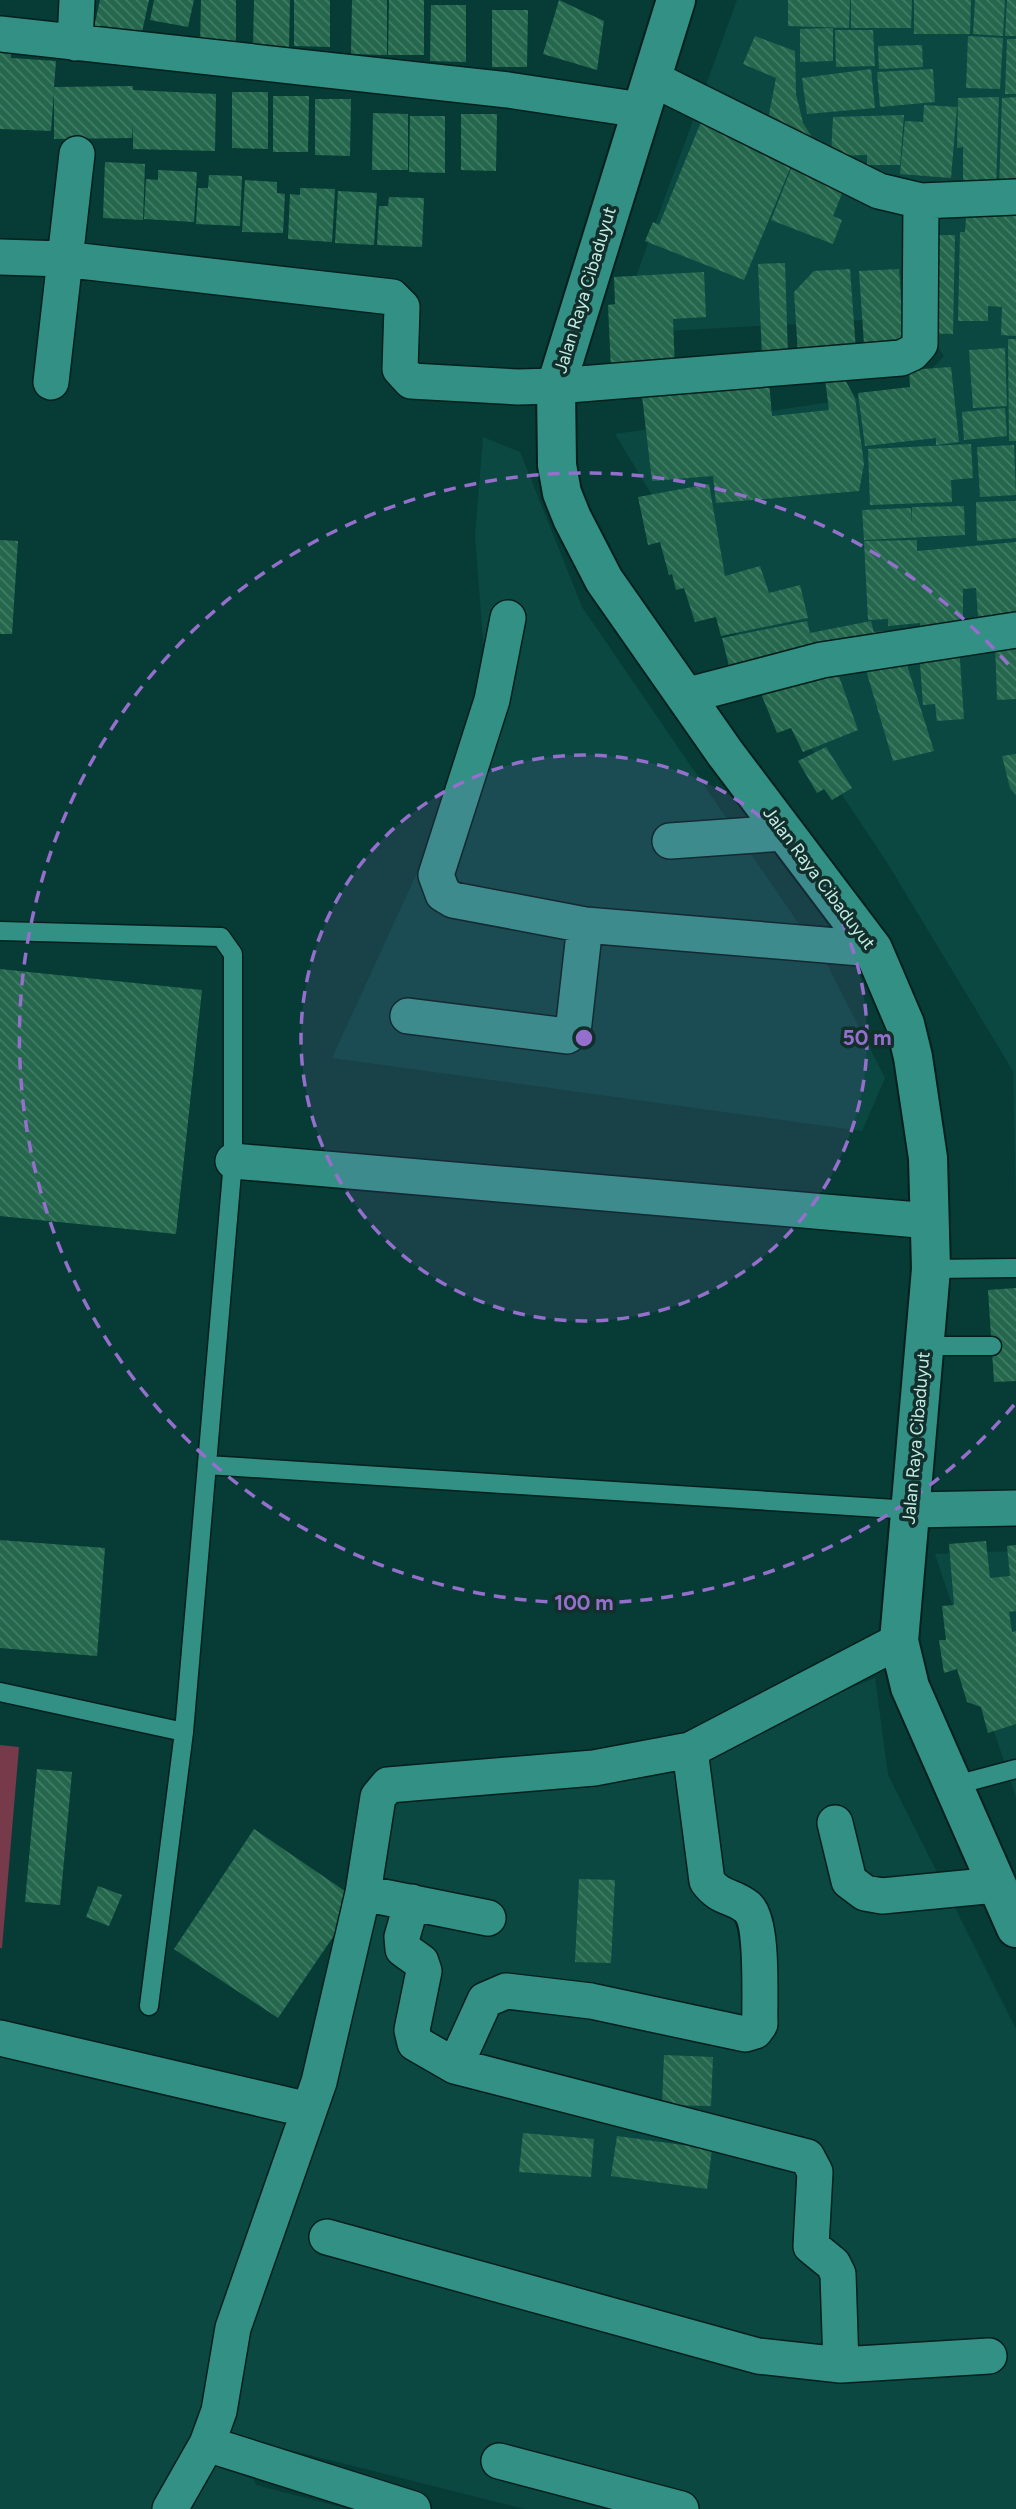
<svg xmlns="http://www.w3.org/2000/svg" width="1016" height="2509" font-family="Figtree,sans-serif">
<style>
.built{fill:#0c4842}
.green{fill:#773a4b}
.building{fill:url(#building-back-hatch)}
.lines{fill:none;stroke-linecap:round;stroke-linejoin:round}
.service-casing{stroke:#03201d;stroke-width:21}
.minor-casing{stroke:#03201d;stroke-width:38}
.secondary-casing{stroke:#03201d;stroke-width:42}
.service{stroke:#329085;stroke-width:18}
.minor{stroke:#329085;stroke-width:35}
.secondary{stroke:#329085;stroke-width:38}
.ring{fill:none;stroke:#946fcc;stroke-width:3.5;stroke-dasharray:12 9}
.labels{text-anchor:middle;stroke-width:7;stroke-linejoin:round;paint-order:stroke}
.street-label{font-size:18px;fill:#c2ece5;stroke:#122f2b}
.centre{fill:#946fcc;stroke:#122f2b;stroke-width:3.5}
.ring-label{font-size:21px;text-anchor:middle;font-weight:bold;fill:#946fcc;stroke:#122f2b;stroke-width:7;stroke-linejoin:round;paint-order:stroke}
</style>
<defs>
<pattern id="building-back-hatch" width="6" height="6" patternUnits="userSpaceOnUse" patternTransform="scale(1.75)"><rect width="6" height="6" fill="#24674d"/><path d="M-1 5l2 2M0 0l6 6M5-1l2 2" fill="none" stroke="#427d66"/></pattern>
</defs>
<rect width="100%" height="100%" fill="#073c36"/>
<path class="built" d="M737,0H1016V1200L1013,1071L888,864L747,652L615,434L912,390L944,356L916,317L615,334Z
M483,437L520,452L582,607L829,968L885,1078L862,1131L332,1058L489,716L475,536Z
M1016,1551V1797L935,1554Z
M875,1678L888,1775L1016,2029V2509H525L258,2442L244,2455L256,2485L348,2509H0V2049L303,2117L377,1827L408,1793L630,1778Z"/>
<path class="green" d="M0,1745L19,1747L2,1948H0Z"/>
<path class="building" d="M100,0H149L139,46L92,37Z
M154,0H194L188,27L150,20Z
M201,0H236V48H200Z
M254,0H290L289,48L253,47Z
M294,0H330V47L294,46Z
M352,0H387V55L351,54Z
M389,0H424V55H388Z
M559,0L604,21L597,70L543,54Z
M788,0H850L849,28L788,26Z
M851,0H912L911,28H851Z
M914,0H971L970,34H914Z
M975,0H1005L1003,36L973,34Z
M1007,0H1016V36H1005Z
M431,5H466V62L430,61Z
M492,10H528L527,67H492Z
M833,28V61L800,62V29Z
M835,30H873L875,66L836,67Z
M755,36L795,51L796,94L803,123L812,137L828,146L766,130L776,78L743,64Z
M968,36L1003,38L1000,89L966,88Z
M1007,39H1016V94H1005Z
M922,45L923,67L879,69L878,46Z
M0,53H11V58L56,61L54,87L133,86V90L216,94L215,151L133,149V123L132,138L54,139V92L51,131L0,129Z
M871,69L875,108L807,114L802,78Z
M933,69L935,102L880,107L877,72Z
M232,92H268V149L232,148Z
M273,96H309L308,152H273Z
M999,97L996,188L975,189V180L963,181V147L957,148L958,98Z
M1016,97V188H999L1002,98Z
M315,99H351L350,156L315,155Z
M924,105L957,107L951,178L900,174L905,121L923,122Z
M373,113L408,114V170H372Z
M461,114H497L496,171L461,170Z
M904,115L900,165H867V155L831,156L833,117Z
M410,116H445V173L409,172Z
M703,117L796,154L744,280L645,241L653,222L659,225Z
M795,159L847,181L833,216L842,220L833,244L771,220Z
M105,162L145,164L143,220L103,218Z
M158,170L197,172L194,222L144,219L146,179L158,180Z
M209,175L242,176L240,226L196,224L198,188H208Z
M245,180L277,182V193L285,194L283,233L242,232Z
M300,188L335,189L332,242L288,239L290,194L300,195Z
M338,191L377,193L374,245L335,243Z
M389,197L424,198L422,247L377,245L379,206H388Z
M967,204L1016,205V336L1001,335L1002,307L988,306V321H958L960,232H965Z
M922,235H955L953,334L921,333Z
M785,263L788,356L762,357L758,264Z
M850,269L856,351L836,352L835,345H831V353L798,355L794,292L814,271Z
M899,269L904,343L864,345L859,271Z
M704,272L706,317L673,319L675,368L611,371L608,305L615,304L614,277Z
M1008,339H1016V441H1009Z
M1005,348L1007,406L973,408L969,350Z
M951,367L959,442L936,445V438L865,446L858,393L910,387L909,370Z
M843,376L855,398L864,464L859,491L716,503L713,476L652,481L641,388L769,381L772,416L829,410L825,379Z
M1005,408L1007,436L964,440L962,412Z
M971,444L973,478L951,480L952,502L870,505L868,449Z
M1014,445L1016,495L980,497L977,447Z
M709,484L725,576L760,566L769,593L800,585L808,618L721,636L716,617L695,622L684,588L676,590L672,574L669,575L660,542L648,545L638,497Z
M1016,501V538L977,541L976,502Z
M964,506L965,535L864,540L862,510L911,508L912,524V507Z
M0,540L18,541L12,634H0Z
M917,540V551L1016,542V615L978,617L976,588L963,589V623L920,632V623L888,626V619L868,620L864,541Z
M807,621L810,633L871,621L874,632L884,631L886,639L731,674L722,638Z
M1016,641V699L997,700L995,642Z
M959,646L964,719L937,721L935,704L923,705L919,649Z
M902,649L934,751L893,761L863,660Z
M835,665L858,730L803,752L791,728L777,733L760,691Z
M826,747L852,788L832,800L824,789L817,793L798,761Z
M1016,754V795L1010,788L1002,756Z
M0,969L202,990L176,1234L0,1216Z
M1016,1288V1381L994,1382L988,1290Z
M0,1540L105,1548L97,1656L0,1648Z
M986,1541L990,1578L1010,1576L1007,1546L1016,1545V1611L1009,1612L1012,1632L1016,1631V1724L988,1733L981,1707L967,1702L957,1669L944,1673L939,1640H946L942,1606L954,1605L949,1544Z
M37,1769L72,1772L60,1905L25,1902Z
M254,1829L358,1900L278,2018L174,1949Z
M579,1879L615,1880L611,1963L575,1962Z
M98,1886L122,1895L109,1926L86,1917Z
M664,2055L713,2057L711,2106L662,2105Z
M523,2133L594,2139L591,2177L519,2172Z
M617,2136L712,2149L707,2189L611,2176Z"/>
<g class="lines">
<defs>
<path id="service" d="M0,931L221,937L233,954V1161L184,1732L149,2006
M931,1269L1016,1268
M924,1346H992
M207,1465L911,1510
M0,1692L184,1732
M952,1786L1016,1769"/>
<path id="minor" d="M0,34L508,90L641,110
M75,43L77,0
M651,78L879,191L921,201L1016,197
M0,257L63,259L392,297L402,307L400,369L411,381L518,387L556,386L901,358L912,353L920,344L921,201
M51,382L77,154
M508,618L492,700L436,875L443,894L453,900L585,925L873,949
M685,696L822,660L1016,630
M670,841L784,833
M408,1016L567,1036L573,1032L585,925
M233,1161L930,1221
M911,1510L1016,1508
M835,1823L849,1881L865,1893L882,1896L996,1885
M363,1893L488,1918
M412,1902L402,1937L403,1949L421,1962L424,1971L412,2030L415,2043L455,2066L807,2157L815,2172L811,2246L833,2264L838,2274L841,2365
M0,2038L309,2110
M455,2066L485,2000L506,1991L591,2001L745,2034L755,2031L760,2024C759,2001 764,1921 747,1907C732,1895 720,1899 707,1881L690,1750
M327,2237L758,2356L841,2365L989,2356
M207,2444L413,2509
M499,2461L681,2509
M170,2509L207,2444L219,2411L233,2328L319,2082L363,1893L378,1797L388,1785L594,1768L690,1750L899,1641"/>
<path id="secondary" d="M676,0L556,386L557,465L562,493L572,518L604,580L725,753L873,949L905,1024L913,1057L928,1158L931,1269L899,1641L910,1687L1016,1928"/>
</defs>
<use href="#service" class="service-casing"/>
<use href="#minor" class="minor-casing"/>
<use href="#secondary" class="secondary-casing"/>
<use href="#service" class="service"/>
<use href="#minor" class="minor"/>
<use href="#secondary" class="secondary"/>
</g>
<circle cx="584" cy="1038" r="283" fill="#946fcc" fill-opacity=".12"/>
<g class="ring">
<circle cx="584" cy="1038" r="283"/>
<path d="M1014 1405A565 565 0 1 1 1014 671"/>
</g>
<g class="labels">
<g class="street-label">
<text transform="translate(585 290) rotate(-73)" y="6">Jalan Raya Cibaduyut</text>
<text transform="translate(819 878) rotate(53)" y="6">Jalan Raya Cibaduyut</text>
<text transform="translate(916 1438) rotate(-85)" y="6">Jalan Raya Cibaduyut</text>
</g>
</g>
<circle cx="584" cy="1038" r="10" class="centre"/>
<g class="ring-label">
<text x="867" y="1045">50 m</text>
<text x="584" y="1610">100 m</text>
</g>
</svg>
